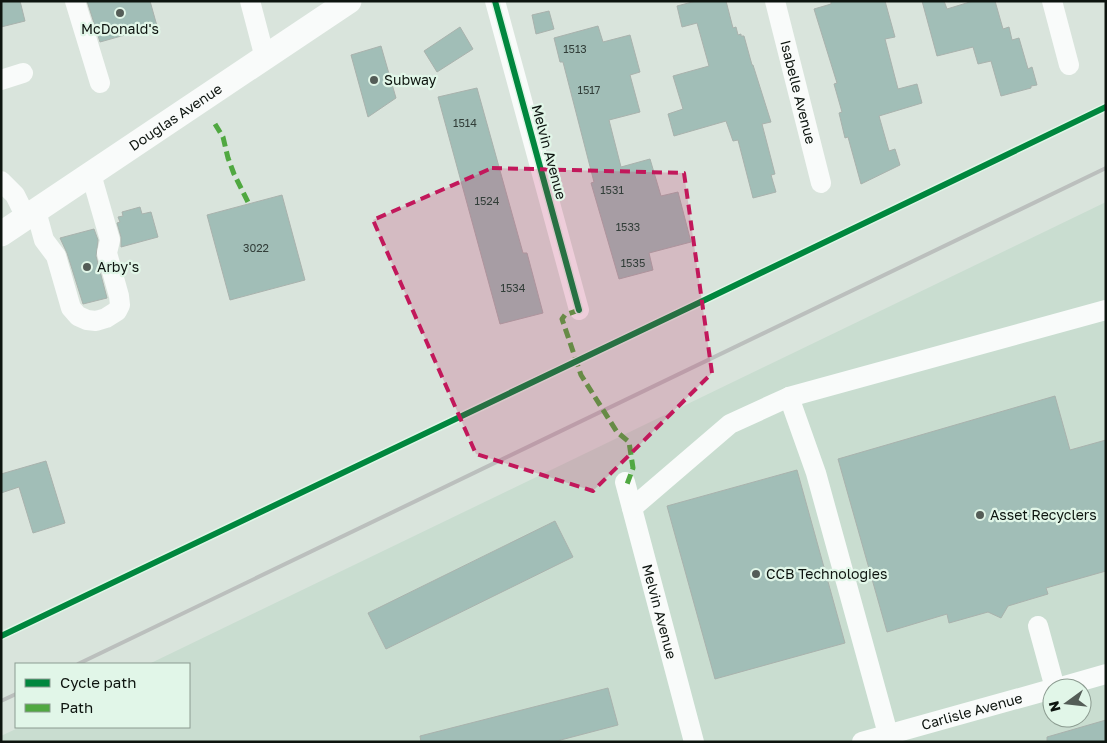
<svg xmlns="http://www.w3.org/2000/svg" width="1107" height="743" font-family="'Golos Text',sans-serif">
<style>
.built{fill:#c9ddd0;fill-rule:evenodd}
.building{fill:#a1beb7;stroke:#a9b2ad}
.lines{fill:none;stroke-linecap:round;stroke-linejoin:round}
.minor{stroke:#f9fbfa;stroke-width:20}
.major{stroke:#f9fbfa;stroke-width:25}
.rail{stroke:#bbbfbd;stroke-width:4}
.quiet{stroke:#50a841;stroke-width:5;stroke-dasharray:10 5;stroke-linecap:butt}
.cycleway-casing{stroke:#e1f6e8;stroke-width:9}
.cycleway{stroke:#00873e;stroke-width:6}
.marked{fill:#c2185b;fill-opacity:0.2;stroke:#c2185b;stroke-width:4;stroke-dasharray:10 6;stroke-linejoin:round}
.poi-dot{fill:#545d57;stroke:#e1f6e8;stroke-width:2}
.labels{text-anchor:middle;stroke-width:4.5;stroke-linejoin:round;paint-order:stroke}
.number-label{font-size:11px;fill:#323e39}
.poi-label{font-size:14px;fill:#0d140f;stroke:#e1f6e8;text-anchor:start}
.street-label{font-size:14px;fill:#0d140f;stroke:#e1f6e8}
</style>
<rect width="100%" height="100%" fill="#d9e4dc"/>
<path class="built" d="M1106,202V742H1V736L20,727H189V664H149ZM1052,688H1082V718H1052Z"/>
<path class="building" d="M1,1H20L25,21L1,27Z
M87,1H150L157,26L100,42Z
M696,1H726L733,28L736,27L738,35L741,34V36H744L752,65H753L771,122L762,124L775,174L771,175L776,192L753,198L738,140L733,141L726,121L674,136L668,114L683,109L673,76L709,66L697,23L682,27L677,6Z
M831,1H885L895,37L885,39L898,89L917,84L922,103L879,116L889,151L895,149L900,165L861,184L848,137L845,138L839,113L842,112L834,84L837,83L814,9L831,4Z
M922,1H944L947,9L973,1H995L1003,29L1009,27L1012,40L1019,38L1028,69L1032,67L1037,85L1031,86V88L1001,96L991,61L978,64L973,47L937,56Z
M549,11L554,29L536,34L532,15Z
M598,26L603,42L630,35L640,72L630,75L640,112L609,120L621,167L650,159L661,196L678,192L691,242L649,253L653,270L619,279L591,183L594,182L563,62H560L554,38Z
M460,27L473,49L437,72L424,51Z
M381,46L396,98L368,117L351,55Z
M477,88L523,253H527L543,313L500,324L438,97Z
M282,195L305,280L230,300L207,215Z
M140,207L142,214L151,212L158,237L121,247V237L117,223L120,222L118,217L123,216L122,212Z
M94,229L98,240L96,256L107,298L83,304L67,253L60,238Z
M1055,396L1070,450L1106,440V571L1046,588L1048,594L1008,606L1001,618L988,612L949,623L947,614L887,632L838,459Z
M46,461L65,523L33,533L19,487L1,493V474Z
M797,470L845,643L715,679L667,506Z
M555,521L573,557L386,649L368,613Z
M608,688L618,725L553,742H421L420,736Z
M1106,720V742H1047V737Z"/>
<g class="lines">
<g class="minor">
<path d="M75,1L100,83"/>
<path d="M250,1L265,58"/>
<path d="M495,1L579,310"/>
<path id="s1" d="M775,1L821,183"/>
<path d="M1052,1L1069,65"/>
<path d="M1,80L23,73"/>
<path d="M1,181L15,195L26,217"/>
<path d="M36,211L44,240L56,256L71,308L78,316L87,320L96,321L106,318L117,311L120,305L119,296L107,253L110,240L91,174"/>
<path d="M789,397L816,473L888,734"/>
<path id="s2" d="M625,482L694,742"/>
<path d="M632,508L730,424L789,397L1106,310"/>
<path d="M1038,626L1055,688"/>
<path d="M1057,688L1106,674"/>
<path id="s3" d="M862,742L1052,689"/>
</g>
<path class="major" id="s4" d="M1,234L349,1"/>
<path class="rail" d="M78,664L1106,168
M1,701L16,694"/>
<path class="quiet" d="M215,124L223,137L228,158L234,174L249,204
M579,310L565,315L562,319L581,375L617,432L629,442L633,468L626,487"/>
<defs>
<path id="cycleway" d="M495,1L579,310
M1,636C368,458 739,286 1106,107"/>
</defs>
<use href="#cycleway" class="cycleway-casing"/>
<use href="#cycleway" class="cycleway"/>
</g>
<path class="marked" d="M492,168L684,173L712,373L593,491L476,454L373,220Z"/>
<g class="poi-dot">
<circle cx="120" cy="13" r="5"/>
<circle cx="374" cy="80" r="5"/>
<circle cx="87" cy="267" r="5"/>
<circle cx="980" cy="515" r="5"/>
<circle cx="756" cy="574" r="5"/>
</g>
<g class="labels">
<g class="number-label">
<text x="575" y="53">1513</text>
<text x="589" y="94">1517</text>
<text x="465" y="127">1514</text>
<text x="612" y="194">1531</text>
<text x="487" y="205">1524</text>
<text x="628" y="231">1533</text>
<text x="256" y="252">3022</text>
<text x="633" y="267">1535</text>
<text x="513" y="292">1534</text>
</g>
<g class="poi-label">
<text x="120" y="34" text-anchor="middle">McDonald's</text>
<text x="384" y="85">Subway</text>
<text x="97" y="272">Arby's</text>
<text x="990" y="520">Asset Recyclers</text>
<text x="766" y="579">CCB Technologies</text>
</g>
<g class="street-label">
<text dy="5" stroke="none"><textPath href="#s1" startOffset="94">Isabelle Avenue</textPath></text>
<text dy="5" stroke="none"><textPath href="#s4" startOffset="210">Douglas Avenue</textPath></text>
<text transform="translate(549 152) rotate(75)" y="5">Melvin Avenue</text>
<text dy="5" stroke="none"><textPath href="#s2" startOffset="134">Melvin Avenue</textPath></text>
<text dy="5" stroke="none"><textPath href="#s3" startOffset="114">Carlisle Avenue</textPath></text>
</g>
</g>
<rect width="1107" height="743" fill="none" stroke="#0d140f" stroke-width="5"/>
<rect x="15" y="663" width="175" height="65" fill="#e1f6e8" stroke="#8c9c91"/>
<rect x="25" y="679" width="25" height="8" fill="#00873e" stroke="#8c9c91"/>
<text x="60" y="688" font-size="15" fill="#0d140f">Cycle path</text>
<rect x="25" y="704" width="25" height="8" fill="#50a841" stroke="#8c9c91"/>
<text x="60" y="713" font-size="15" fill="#0d140f">Path</text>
<g transform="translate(1067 703) rotate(255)"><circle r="24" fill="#e1f6e8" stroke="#8c9c91"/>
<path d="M0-4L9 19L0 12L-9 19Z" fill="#545d57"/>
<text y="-8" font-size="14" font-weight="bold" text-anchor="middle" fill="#0d140f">N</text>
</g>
</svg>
